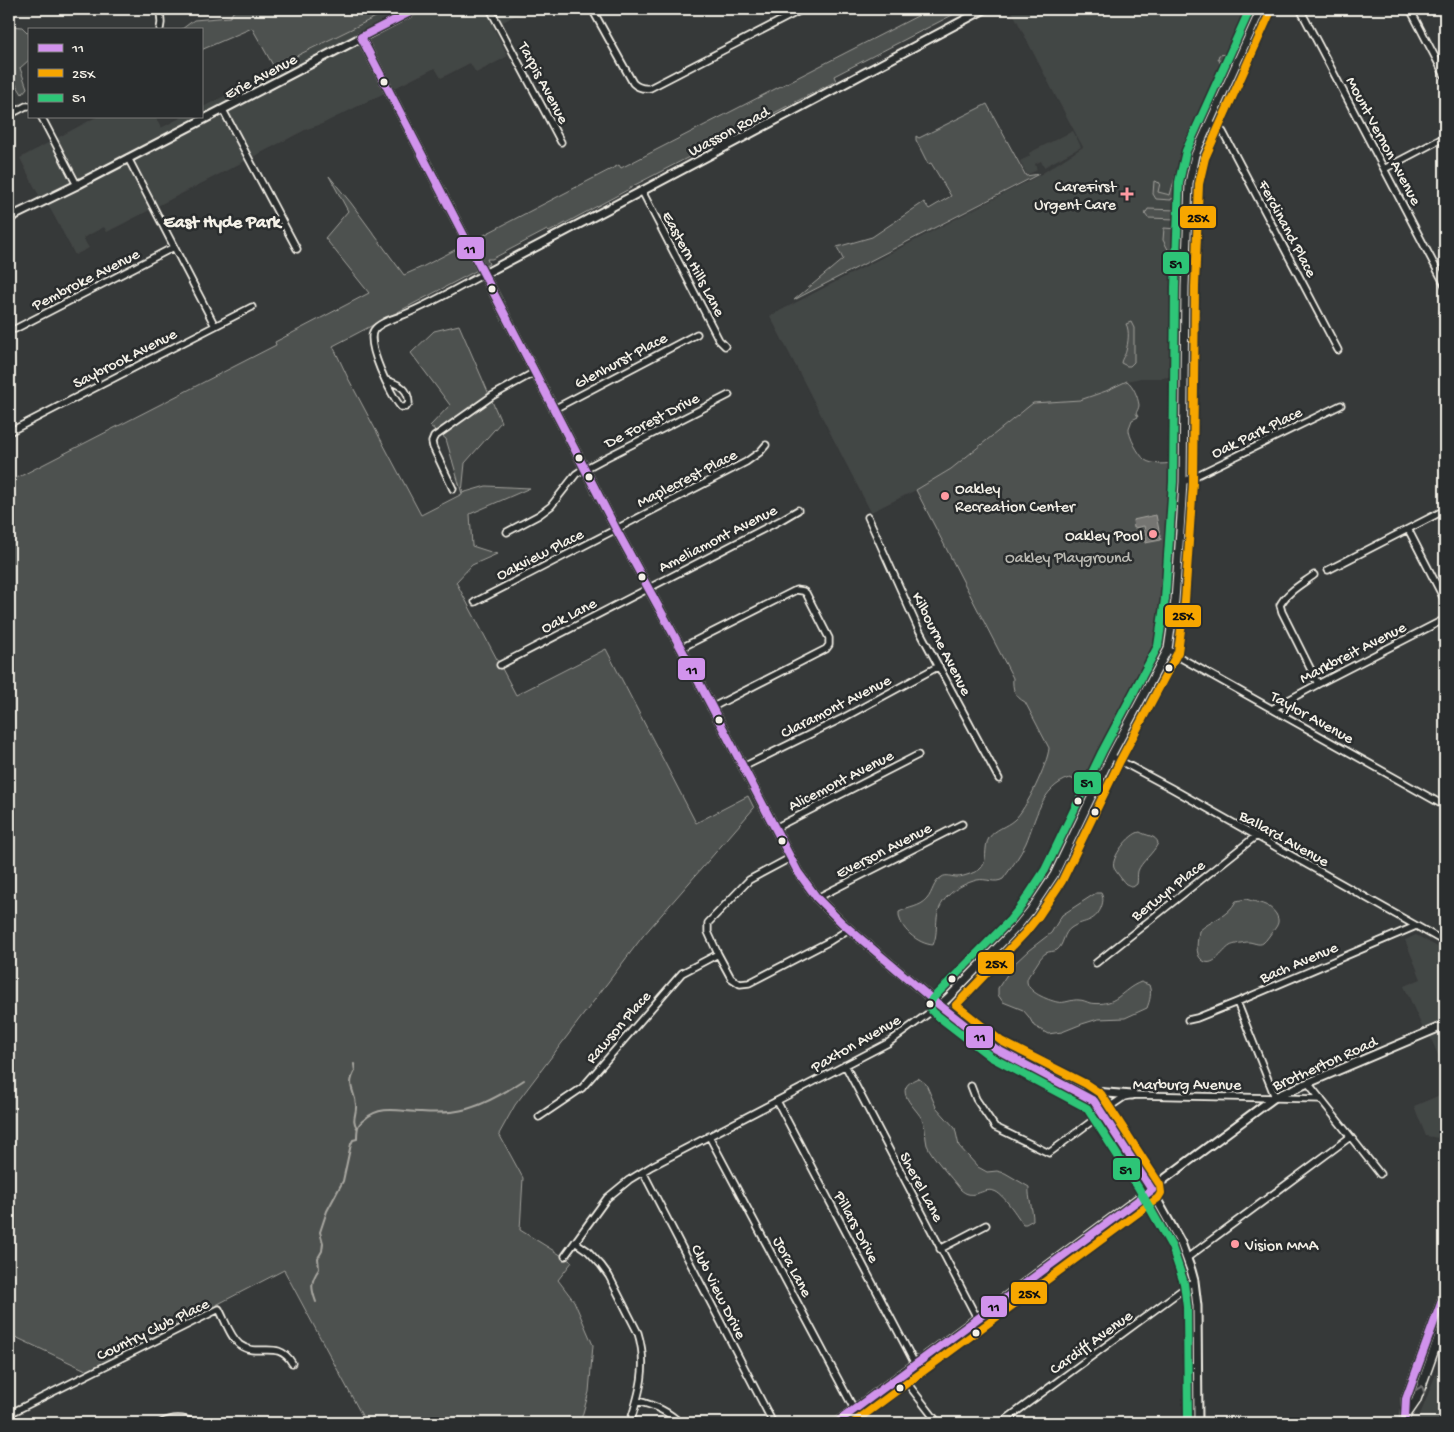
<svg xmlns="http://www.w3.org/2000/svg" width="1454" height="1432" font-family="'Gochi Hand',sans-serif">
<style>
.built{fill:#434645}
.green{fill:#4e514f;stroke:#a1a19c}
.water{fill:#757572;stroke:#a8a7a1}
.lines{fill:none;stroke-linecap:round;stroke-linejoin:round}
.stream{stroke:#a8a7a1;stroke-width:2}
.minor-casing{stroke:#f4f1e8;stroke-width:9}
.tertiary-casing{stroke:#f4f1e8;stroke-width:11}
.secondary-casing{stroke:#f4f1e8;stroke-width:11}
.minor{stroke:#2a2d2e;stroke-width:5.5}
.tertiary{stroke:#2a2d2e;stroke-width:7}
.secondary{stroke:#2a2d2e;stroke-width:8}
.bus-1-casing{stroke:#2a2d2e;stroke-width:11}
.bus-2-casing{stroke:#2a2d2e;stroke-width:11}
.bus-3-casing{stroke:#2a2d2e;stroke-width:11}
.bus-1{stroke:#d193ec;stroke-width:8}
.bus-2{stroke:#f7a600;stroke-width:8}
.bus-3{stroke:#2dc577;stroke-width:8}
.oneway{stroke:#71726f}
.bus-dot{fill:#f4f1e8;stroke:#2a2d2e;stroke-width:2}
.poi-dot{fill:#ff9aa2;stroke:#2a2d2e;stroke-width:2}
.labels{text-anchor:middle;stroke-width:5;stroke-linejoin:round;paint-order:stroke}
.street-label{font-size:16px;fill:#f4f1e8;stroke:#2a2d2e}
.poi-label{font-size:16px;fill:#f4f1e8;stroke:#2a2d2e;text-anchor:end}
.park-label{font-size:16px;fill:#bab9b2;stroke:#2a2d2e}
.neighbourhood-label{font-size:18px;font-weight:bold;fill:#f4f1e8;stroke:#2a2d2e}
.line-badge{stroke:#2a2d2e;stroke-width:2}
.pale-badge-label{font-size:14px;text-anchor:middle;font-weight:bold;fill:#111}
</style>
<rect width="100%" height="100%" fill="#363939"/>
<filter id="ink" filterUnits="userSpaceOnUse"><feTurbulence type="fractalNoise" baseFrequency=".02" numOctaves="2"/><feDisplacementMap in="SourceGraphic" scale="10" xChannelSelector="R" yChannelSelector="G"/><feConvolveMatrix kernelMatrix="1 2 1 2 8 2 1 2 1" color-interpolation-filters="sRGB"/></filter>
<g filter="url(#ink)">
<path class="built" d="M392,9H528L493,27L508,56L476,73L470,63L441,78L435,68L322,124L307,129L107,232L104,227L83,238L89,248L75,255L45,199L42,200L36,190L20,158L98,116H155L161,128L184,116H201V108L275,70L274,67Z
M1010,9H1261L1192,167L1184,375L1161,378H1141L1127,381L1096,398L1023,410L951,469L916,490L871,512L770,316L1038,176L1083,147L1054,93L1014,15Z
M1073,131L1081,147L1044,167L1041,161L1035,164L1037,170L1027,175L1020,161L1030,156L1029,153Z
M1416,935L1445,951V1071L1428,1032L1425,1033L1404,986L1421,979L1405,940Z
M1445,1093V1139L1426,1136L1414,1106Z
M1445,1350V1423H1417Z"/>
<path class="green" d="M235,9H392L274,67L252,28L201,50V29H182L194,20L230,17Z
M931,9H964L834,76L836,81L631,187V188L549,232L547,230L492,259H487L489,264L333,346L348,378L421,515L462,494L446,439L430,426L450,405L411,353L434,331L459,325L501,422L465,463L462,493L486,486L530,488L470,514L472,546L497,554L472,565L456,582L516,695L606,649L696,823L748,796L754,808L643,936L515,1105L499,1134L523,1178L520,1230L572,1262L558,1280L574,1301L593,1345L589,1392L580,1423H366L284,1270L88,1371L9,1334V482L276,345L275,342L369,293L325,238L348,211L329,176L351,203L404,275L422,267L619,165L621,168Z
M9,26L22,27L29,34V60L20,68L27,88L22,94L12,78L9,76Z
M1226,54L1228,58L1187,150L1180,169L1177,196L1175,198L1171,199V200L1156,199L1153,194L1154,181L1160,183L1158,192L1170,195L1185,141L1221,65L1218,58L1219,55Z
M987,104L1026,176L1039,174L794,300L843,259L837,247L872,237L924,202L929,209L951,196L931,163L928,164L916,140V136L919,138Z
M1148,209L1177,210L1176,219L1148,218L1145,214Z
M1164,228L1177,229V233H1179L1177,279L1172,286V257L1163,240Z
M1131,322L1134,328V362L1130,366H1127L1121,363C1122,357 1125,356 1126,351C1128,343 1130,331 1126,324Z
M1127,381C1133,385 1138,397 1139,405C1139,408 1137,411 1136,413L1138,417L1132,420C1131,423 1130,425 1129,428C1128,436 1139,455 1145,460C1152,465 1169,465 1176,461L1174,540L1164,637L1153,666L1113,740L1090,787L1070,778C1041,787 1036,819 1026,843C1020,856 1011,868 1003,879C995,884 986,878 977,880C958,885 939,898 937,918C936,927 937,936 933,945C918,944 898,928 899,912C909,907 920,907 927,899C933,892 933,882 942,877C946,874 952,877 957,877C963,877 973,873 979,870C989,863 983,847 989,838C995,829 1006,827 1014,820C1026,810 1048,763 1049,748L1025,702C1015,697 1012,689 1013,678L916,490L951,469L1033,403L1080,400L1106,391Z
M1140,832C1146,836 1156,835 1158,843C1154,853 1141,862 1138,871C1137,875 1138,880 1137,884L1133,887C1133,887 1126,884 1126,884C1124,883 1115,870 1114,868C1110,858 1130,833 1140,832Z
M1096,893H1101C1104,899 1103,902 1101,908C1094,924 1082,920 1071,928C1063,933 1064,945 1057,950C1054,952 1049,951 1046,953C1040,957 1038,963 1034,968C1032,972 1027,976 1027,981C1027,992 1048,1000 1057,1002C1064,1004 1072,999 1079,1000C1083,1000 1087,1002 1090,1003C1118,1007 1120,990 1141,982L1149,985C1152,993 1150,1000 1147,1008L1125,1018L1098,1019L1082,1024L1062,1032L1048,1034L1034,1026L1029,1017L1023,1010L1003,1002L998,995V988L1014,964L1029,950L1051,933L1062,915Z
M1246,899C1257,903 1269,903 1276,914C1280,921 1278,925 1273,931C1270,934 1267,940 1263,943C1259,946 1253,942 1248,942C1246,942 1233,944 1230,946C1222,951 1213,969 1202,960C1194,954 1198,939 1199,931C1211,920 1228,917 1236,901Z
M918,1078L926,1084L936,1107L955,1128L959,1146L978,1167L987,1172L997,1171L1005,1173L1029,1187C1028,1198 1033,1209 1033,1220L1026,1224H1023C1017,1216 1004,1194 994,1191C982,1187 973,1202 960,1189C951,1177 932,1157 927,1145C925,1137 926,1129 923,1121C917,1107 889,1090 918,1078Z"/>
<path class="water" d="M1156,515L1161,540L1145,543V541H1147L1144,526L1134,528L1133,520Z"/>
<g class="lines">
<path class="stream" d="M354,1064L355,1071C346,1087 355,1090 356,1105C357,1114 351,1119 357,1128
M316,1302C311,1288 310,1282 319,1269L318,1258L322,1251L323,1243L320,1232L327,1211L343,1181L351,1144L353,1140L357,1139C357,1135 357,1131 358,1127C359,1124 362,1121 365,1119C381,1104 402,1112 421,1112C435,1113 453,1113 467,1109C488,1103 506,1092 524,1080"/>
<defs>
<path id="minor" d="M160,9L161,23L160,29
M490,9L561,142
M592,9L633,83C638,88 643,89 650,88L803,9
M1300,9L1445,285
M1410,9L1445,76
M223,110L297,249
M9,115L26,106H29
M41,116L77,185
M1210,123L1223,132L1338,350
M128,158L215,326
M1384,169L1445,137
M642,191L719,340L725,346
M9,329H15L174,247
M386,380C399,385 408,387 409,403L406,407H401C391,396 365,343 374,330C379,323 390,320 398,317C428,306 455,289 484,274
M554,409L697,334
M9,432L252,307
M1183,482L1341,405
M453,489L433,447L432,442L434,437L492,396L535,372
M868,517L917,626L999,779
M1408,529L1445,601
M507,532L539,515L551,506L576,474L579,472L607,457L729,395
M1328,570L1445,510
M1314,575C1302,584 1287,592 1280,605L1282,612L1318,684
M475,602L746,462L760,452L766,445
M681,648L796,590L803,591L806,593L829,638V645L826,649L711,708
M1168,649L1181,658L1445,806
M500,665L781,520L798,510
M1272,709L1318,684L1445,619
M1111,756L1171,788L1445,942
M743,767L843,718L939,666
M775,828L918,755
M790,858L749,880L708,923V932L718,954L731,978L740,984L749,983L830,941L849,929
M817,898L962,824
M1096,963L1256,836
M1237,1002L1275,1097
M1188,1020L1197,1018L1237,1002L1416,926
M845,1065L977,1318
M1308,1083L1380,1174
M971,1086L976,1099L995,1127L1049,1153L1092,1121L1102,1112L1124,1097L1132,1095L1321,1099
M777,1101L915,1364
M539,1117L582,1088L682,973L718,954
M709,1136L854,1409
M643,1172L773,1423
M575,1242L588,1251L601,1265L609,1276L638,1333C648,1366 640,1392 630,1423
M940,1249L986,1225
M565,1256L607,1198L629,1180L652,1166L888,1043L940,1005
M1187,1258L1350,1137
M901,1375L938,1423
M637,1401C654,1405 668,1411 680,1423
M9,1414L219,1309C225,1320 230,1337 240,1345C258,1358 278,1339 292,1363
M161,1423C173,1417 183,1417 195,1423
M1001,1423L1194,1281"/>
<path id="tertiary" d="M361,37L616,529L681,648L798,872L817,898L842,923L933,1000L980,1037L996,1049L1081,1093L1094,1101L1102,1112L1147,1182L1181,1243L1191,1270L1194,1281L1197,1306L1198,1423
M9,218L77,185L416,9
M484,274L642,191L985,9
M940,1005L948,998L1017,927L1030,911L1054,875L1111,756L1168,649L1175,600L1180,531L1183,482L1185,287L1189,183L1195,155L1261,9
M1081,1093L1095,1092L1132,1095
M836,1423L1275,1097L1445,1025"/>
<path id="secondary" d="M1405,1417L1406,1399L1445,1292
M1403,1423L1405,1417L1416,1401L1445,1320"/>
</defs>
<use href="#minor" class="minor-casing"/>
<use href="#tertiary" class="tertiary-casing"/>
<use href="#secondary" class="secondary-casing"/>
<use href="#minor" class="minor"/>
<use href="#tertiary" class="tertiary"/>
<use href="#secondary" class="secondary"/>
<defs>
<path id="bus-1" d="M361,37L616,529L681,648L798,872L817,898L842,923L933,1000L980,1037L996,1049L1094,1101L1152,1190
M361,37L416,9
M1405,1417L1406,1399L1445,1292
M836,1423L1152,1190"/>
<path id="bus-2" d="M853,1423L1158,1198L1161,1193L1160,1185L1101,1094L1086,1084L1001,1041L956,1005L1025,933L1038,917L1062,881L1120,761L1178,652L1185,601L1193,483L1195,287L1199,184L1205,158L1270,13"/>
<path id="bus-3" d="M1188,1423L1187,1307L1184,1283L1172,1247L1138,1187L1087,1108L991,1057L934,1013C929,1008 929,1003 933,998L1010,920L1022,905L1045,870L1102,752L1158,646L1165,599L1173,482L1175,287L1179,182L1186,151L1250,9"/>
</defs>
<use href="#bus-1" class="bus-1-casing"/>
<use href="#bus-2" class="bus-2-casing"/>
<use href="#bus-3" class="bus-3-casing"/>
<use href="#bus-1" class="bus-1"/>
<use href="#bus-2" class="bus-2"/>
<use href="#bus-3" class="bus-3"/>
</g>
<defs><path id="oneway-chevron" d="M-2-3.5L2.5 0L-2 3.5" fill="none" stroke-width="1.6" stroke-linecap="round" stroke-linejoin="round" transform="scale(1.25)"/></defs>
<use class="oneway" href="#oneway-chevron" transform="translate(1421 1389) rotate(-70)"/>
</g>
<g class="bus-dot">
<circle cx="384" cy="82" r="4.5"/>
<circle cx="492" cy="289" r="4.5"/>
<circle cx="579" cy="458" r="4.5"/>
<circle cx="589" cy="477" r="4.5"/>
<circle cx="642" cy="577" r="4.5"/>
<circle cx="1169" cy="668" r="4.5"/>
<circle cx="719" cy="720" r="4.5"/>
<circle cx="1078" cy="801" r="4.5"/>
<circle cx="1095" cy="812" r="4.5"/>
<circle cx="782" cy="841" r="4.5"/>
<circle cx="952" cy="979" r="4.5"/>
<circle cx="930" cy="1004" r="4.5"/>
<circle cx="976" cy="1333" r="4.5"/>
<circle cx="900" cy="1388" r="4.5"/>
</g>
<g class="poi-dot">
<path d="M1124.5 186.5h5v5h5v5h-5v5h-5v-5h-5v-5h5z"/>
<circle cx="945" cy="496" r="5"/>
<circle cx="1153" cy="534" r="5"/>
<circle cx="1235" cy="1244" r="5"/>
</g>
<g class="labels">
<g class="street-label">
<text transform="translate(260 75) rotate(-28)" y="6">Erie Avenue</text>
<text transform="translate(545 82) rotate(62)" y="6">Tarpis Avenue</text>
<text transform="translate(728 130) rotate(-28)" y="6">Wasson Road</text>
<text transform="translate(1385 140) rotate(62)" y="6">Mount Vernon Avenue</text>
<text transform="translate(1289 228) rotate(62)" y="6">Ferdinand Place</text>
<text transform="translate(695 263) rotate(62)" y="6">Eastern Hills Lane</text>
<text transform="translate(85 278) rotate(-27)" y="6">Pembroke Avenue</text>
<text transform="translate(124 357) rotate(-27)" y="6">Saybrook Avenue</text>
<text transform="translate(620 359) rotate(-28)" y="6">Glenhurst Place</text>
<text transform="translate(651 419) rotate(-27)" y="6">De Forest Drive</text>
<text transform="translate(1256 431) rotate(-26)" y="6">Oak Park Place</text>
<text transform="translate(686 477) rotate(-27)" y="6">Maplecrest Place</text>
<text transform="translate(717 537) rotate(-27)" y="6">Ameliamont Avenue</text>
<text transform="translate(539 553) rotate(-27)" y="6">Oakview Place</text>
<text transform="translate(568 614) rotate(-27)" y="6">Oak Lane</text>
<text transform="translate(943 643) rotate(63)" y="6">Kilbourne Avenue</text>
<text transform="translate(1352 651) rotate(-27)" y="6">Markbreit Avenue</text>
<text transform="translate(835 705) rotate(-27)" y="6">Claramont Avenue</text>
<text transform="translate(1313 716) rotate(29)" y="6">Taylor Avenue</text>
<text transform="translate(840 779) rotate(-27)" y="6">Alicemont Avenue</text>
<text transform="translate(1285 837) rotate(29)" y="6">Ballard Avenue</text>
<text transform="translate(883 849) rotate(-27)" y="6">Everson Avenue</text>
<text transform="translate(1167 889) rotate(-38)" y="6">Berwyn Place</text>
<text transform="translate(1298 961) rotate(-23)" y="6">Bach Avenue</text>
<text transform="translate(617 1026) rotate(-49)" y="6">Rawson Place</text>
<text transform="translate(855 1042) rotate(-30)" y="6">Paxton Avenue</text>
<text transform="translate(1324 1062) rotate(-24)" y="6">Brotherton Road</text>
<text x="1187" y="1089">Marburg Avenue</text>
<text transform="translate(923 1186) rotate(62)" y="6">Sherel Lane</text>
<text transform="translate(858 1226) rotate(62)" y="6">Pillars Drive</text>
<text transform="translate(794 1266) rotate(62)" y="6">Jora Lane</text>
<text transform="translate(720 1291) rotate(63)" y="6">Club View Drive</text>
<text transform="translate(152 1328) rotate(-26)" y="6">Country Club Place</text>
<text transform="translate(1090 1341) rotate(-36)" y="6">Cardiff Avenue</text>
</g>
<g class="poi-label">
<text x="1116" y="191">CareFirst<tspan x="1116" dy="18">Urgent Care</tspan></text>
<text x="955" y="493" text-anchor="start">Oakley<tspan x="955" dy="18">Recreation Center</tspan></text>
<text x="1143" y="540">Oakley Pool</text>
<text x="1245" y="1250" text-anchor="start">Vision MMA</text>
</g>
<g class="park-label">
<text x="1068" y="562">Oakley Playground</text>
</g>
<g class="neighbourhood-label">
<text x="222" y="227">East Hyde Park</text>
</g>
</g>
<g class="line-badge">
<rect x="1179" y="205" width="38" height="24" rx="5" fill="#f7a600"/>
<rect x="456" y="236" width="29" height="24" rx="5" fill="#d193ec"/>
<rect x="1162" y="251" width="28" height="24" rx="5" fill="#2dc577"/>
<rect x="1164" y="604" width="38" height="24" rx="5" fill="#f7a600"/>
<rect x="677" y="657" width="29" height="24" rx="5" fill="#d193ec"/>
<rect x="1073" y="771" width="29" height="24" rx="5" fill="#2dc577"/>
<rect x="977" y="951" width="38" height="24" rx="5" fill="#f7a600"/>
<rect x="965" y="1025" width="29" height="24" rx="5" fill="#d193ec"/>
<rect x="1112" y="1157" width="29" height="24" rx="5" fill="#2dc577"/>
<rect x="1010" y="1281" width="38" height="24" rx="5" fill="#f7a600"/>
<rect x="980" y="1295" width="28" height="23" rx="5" fill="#d193ec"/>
</g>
<g class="pale-badge-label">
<text x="1198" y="222">25X</text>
<text x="470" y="253">11</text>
<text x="1176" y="268">51</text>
<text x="1183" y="620">25X</text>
<text x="692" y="674">11</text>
<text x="1087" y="787">51</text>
<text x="996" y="968">25X</text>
<text x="980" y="1041">11</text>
<text x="1126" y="1174">51</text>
<text x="1029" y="1298">25X</text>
<text x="994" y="1311">11</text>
</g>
<rect width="1454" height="1432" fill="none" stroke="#2a2d2e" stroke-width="30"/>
<rect x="15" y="15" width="1424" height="1402" fill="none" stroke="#f4f1e8" stroke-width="2" filter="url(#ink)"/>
<rect x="28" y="28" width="175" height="90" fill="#2a2d2e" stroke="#7b7b78"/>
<rect x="38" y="44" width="25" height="8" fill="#d193ec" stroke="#7b7b78"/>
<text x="72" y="52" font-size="15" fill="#f4f1e8">11</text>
<rect x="38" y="69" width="25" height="8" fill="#f7a600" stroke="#7b7b78"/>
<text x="72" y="78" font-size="15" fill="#f4f1e8">25X</text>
<rect x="38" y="94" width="25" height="8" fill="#2dc577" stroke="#7b7b78"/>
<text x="72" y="102" font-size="15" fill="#f4f1e8">51</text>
</svg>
